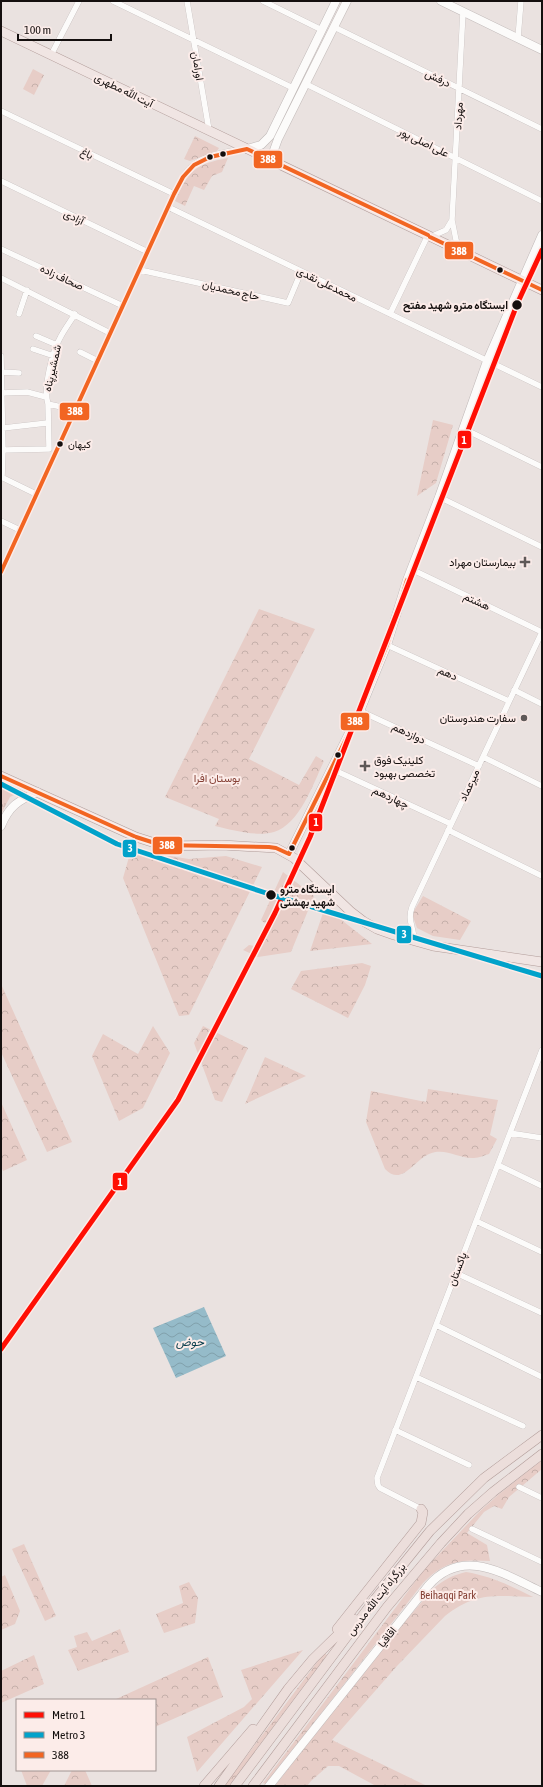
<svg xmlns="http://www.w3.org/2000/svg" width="543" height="1787" font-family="'Asap Condensed',Vazirmatn,sans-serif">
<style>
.grass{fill:url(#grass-tufts)}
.forest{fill:url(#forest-crowns)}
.water{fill:url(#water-waves)}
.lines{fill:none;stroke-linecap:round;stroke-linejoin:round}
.minor-casing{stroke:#c0b9b8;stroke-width:6}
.secondary-casing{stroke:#c0b9b8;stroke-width:9}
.primary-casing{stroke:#b29d9a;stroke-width:10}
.trunk-casing{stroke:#b29d9a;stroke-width:10}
.minor{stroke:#fcfbfa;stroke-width:5.5}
.secondary{stroke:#fcfbfa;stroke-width:8}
.primary{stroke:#f0e5e3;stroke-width:9}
.trunk{stroke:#ecdedb;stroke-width:9}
.bus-1-casing{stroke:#fcece9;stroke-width:7}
.bus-1{stroke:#f26522;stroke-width:4}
.metro-1-casing{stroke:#fcece9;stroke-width:8}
.metro-2-casing{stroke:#fcece9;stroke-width:8}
.metro-1{stroke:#ff0f04;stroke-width:5}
.metro-2{stroke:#01a2ca;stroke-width:5}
.bus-dot{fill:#140f0e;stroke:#fcece9;stroke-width:1.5}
.poi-dot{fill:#5f5958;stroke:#fcece9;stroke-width:1.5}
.labels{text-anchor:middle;stroke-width:4;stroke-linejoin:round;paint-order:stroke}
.bus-label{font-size:10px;fill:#140f0e;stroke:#fcece9;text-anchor:start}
.street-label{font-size:11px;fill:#140f0e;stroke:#fcece9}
.stop-label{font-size:11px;font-weight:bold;fill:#140f0e;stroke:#fcece9;text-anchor:end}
.poi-label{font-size:11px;fill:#140f0e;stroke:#fcece9;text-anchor:end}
.park-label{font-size:11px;fill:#854035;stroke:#fcece9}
.water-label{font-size:12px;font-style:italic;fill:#053b4a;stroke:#fcece9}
.line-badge{stroke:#fcece9;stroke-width:1.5}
.badge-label{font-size:11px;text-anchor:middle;font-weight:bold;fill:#fff}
</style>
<defs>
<pattern id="grass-tufts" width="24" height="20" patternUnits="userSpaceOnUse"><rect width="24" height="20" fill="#e7cdc7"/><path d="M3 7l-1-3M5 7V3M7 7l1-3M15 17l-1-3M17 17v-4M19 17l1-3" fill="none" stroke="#c5afaa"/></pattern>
<pattern id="forest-crowns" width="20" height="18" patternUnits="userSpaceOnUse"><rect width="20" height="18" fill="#e7cdc7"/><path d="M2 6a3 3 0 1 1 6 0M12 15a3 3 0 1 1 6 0" fill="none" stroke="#c5afaa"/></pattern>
<pattern id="water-waves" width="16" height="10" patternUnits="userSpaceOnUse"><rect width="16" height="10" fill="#95bbc9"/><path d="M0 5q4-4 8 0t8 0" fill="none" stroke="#80a0ab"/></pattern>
</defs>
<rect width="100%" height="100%" fill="#eae2e0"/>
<path class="grass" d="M1,787L16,794L10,797L1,814Z"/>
<path class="forest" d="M33,69L44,75L34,95L23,89Z
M195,136L219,148L217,151L190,161L184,159Z
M228,158L222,172L212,176L204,190L194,186L185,206L175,201C188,171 195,164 228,158Z
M433,420L453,425L436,483L417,496Z
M259,609L315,629L249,759L299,785L316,756L324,761C313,784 300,824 274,832C257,837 232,830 215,826L219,819L165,797Z
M131,850L189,859L226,856L262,867L189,1015L179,1016L123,878Z
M283,872L314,896L291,952L258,957L243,950L249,945L260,947L271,929L261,920Z
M423,896L471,921L460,940L433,936L417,928L412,914Z
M325,907L372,944L310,951Z
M362,963L371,966L365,985L348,1018L291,989L301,971Z
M1,984L72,1142L47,1152L1,1052Z
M153,1026L170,1053L143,1108L119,1121L92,1056L103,1034L138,1054Z
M203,1026L248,1048L222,1102L215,1100L194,1043Z
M265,1057L306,1076L245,1104Z
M428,1089L498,1100L490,1135L497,1139L489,1154C485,1155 479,1158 474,1158C459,1159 445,1147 429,1154C414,1160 402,1187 385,1169L366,1122L371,1091L426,1102Z
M1,1102L27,1160L3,1171L1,1166Z
M542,1460V1469L509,1497L502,1509L494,1506L484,1512L467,1533L487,1545L490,1561C461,1559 444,1561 423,1583L266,1784L263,1783L424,1570L479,1512L498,1495Z
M24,1544L56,1616L45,1621L12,1549Z
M466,1572C491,1576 511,1586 533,1597C495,1596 477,1591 445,1616L397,1666L332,1740L427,1786H376L339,1766H328L311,1781L307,1786H275L358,1676L433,1589C443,1580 453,1575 466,1572Z
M5,1575L20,1611L15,1624L1,1630V1577Z
M189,1582L198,1598L195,1623L164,1633L156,1614L183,1603L179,1586Z
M120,1629L129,1652L78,1671L68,1650L77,1647L74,1636L87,1632L92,1641Z
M303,1650L197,1772L187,1737L244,1707L252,1699L241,1670Z
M324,1653L327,1655L229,1786H224Z
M34,1655L44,1684L1,1703V1671Z
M208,1657L223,1697L155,1727V1700H114Z
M21,1770H51L42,1786H27Z
M72,1770H85L92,1786H64Z"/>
<path class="water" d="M204,1307L226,1356L176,1378L153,1328Z"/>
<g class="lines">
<defs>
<path id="minor" d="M113,1L293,88
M187,1L209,130
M263,1L322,30
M334,27L542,129
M518,38L521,1
M51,55L79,1
M306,84L542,201
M1,111L174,194
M1,181L148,252
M168,207L542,387
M430,237L446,230L452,220
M1,249L123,306
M462,251L456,240L452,220L463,12
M140,270L288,303L301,272
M1,278L110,333
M19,314L27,290
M390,314L428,235
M36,336L57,345
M33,349L54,356
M80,352L98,361
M1,356L3,450L2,478
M2,372L19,373
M2,393L27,392L46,397
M48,404L75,410
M3,428L47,423
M464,429L542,467
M3,450L49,449L48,404C43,389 52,352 60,338C64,330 70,322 75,314
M1,477L36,494
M439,497L542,547
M1,521L20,530
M411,569L542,632
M1,572L174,194C179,185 183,175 190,168C202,155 229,151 245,149
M387,645L509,701
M514,690L542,704
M360,711L479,766
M483,757L542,786
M332,769L451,824
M448,830L542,876
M414,941C414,927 407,921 412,907L542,632
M510,1133L542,1138
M498,1165L542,1186
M476,1221L542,1252
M456,1273L542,1313
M436,1325L542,1377
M416,1377L523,1426
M395,1430L469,1465
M519,1487L542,1498
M421,1509L380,1488L378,1485L377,1478L542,1050
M472,1529L542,1562"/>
<path id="secondary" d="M441,1L542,50
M247,149L261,145L270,136L336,1
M278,163L274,150L278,139L347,1
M1,826C9,806 18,801 37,792
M289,854L360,711L387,645L407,580L439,497L487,361L542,235
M269,1786L428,1586C463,1546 504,1574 542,1592"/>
<path id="primary" d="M1,31L542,290
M1,776L136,837L161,845L170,846L222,845L276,848L294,858L350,911L363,921L377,929L394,935L433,946L542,962"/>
<path id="trunk" d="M337,1629L421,1523L423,1512L421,1509
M204,1786L253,1729
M219,1786L288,1689L313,1659L354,1619
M235,1786L375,1599L430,1531L484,1478L542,1435
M253,1786L387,1607L441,1543L468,1514L493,1492L542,1454"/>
</defs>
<use href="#minor" class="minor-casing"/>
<use href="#secondary" class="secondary-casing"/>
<use href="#primary" class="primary-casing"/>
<use href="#trunk" class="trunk-casing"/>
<use href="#minor" class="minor"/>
<use href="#secondary" class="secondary"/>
<use href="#primary" class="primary"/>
<use href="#trunk" class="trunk"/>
<defs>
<path id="bus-1" d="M430,237L542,290
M1,572L174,194L183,177L194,165L210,157L247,149L428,235
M1,776L136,837L161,845L269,847L276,848L289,854L360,711L387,645L407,580"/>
</defs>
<use href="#bus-1" class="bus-1-casing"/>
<use href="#bus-1" class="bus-1"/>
<defs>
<path id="metro-1" d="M1,1349L178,1100L275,913L310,837L518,302L542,250"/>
<path id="metro-2" d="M1,784L117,844L266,893L542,976"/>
</defs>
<use href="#metro-1" class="metro-1-casing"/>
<use href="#metro-2" class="metro-2-casing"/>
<use href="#metro-1" class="metro-1"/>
<use href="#metro-2" class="metro-2"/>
</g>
<g class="bus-dot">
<circle cx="223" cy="154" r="3.5"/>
<circle cx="210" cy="157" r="3.5"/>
<circle cx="500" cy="270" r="3.5"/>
<circle cx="517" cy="305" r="5.5"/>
<circle cx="60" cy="444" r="3.5"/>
<circle cx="338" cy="755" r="3.5"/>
<circle cx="292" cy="848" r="3.5"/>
<circle cx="271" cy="895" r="5.5"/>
</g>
<g class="poi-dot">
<path d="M523 556h4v4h4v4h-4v4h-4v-4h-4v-4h4z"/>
<circle cx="524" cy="718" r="4"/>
<path d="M363 760h4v4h4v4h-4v4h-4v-4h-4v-4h4z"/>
</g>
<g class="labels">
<g class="bus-label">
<text x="68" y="448">کیهان</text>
</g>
<g class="street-label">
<text transform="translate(198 66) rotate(81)" y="4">اورامان</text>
<text transform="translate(438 78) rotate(26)" y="4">درفش</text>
<text transform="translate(124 90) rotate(26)" y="4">آیت الله مطهری</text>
<text transform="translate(458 116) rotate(-87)" y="4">مهرداد</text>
<text transform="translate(424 142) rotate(26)" y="4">علی اصلی پور</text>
<text transform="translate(87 153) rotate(26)" y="4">باغ</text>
<text transform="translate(74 217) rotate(26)" y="4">آزادی</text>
<text transform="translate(62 277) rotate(25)" y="4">صحاف زاده</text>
<text transform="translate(327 284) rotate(26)" y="4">محمدعلی نقدی</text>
<text transform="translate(231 290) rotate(13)" y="4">حاج محمدیان</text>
<text transform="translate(52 368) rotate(-77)" y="4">شمشیرپناه</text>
<text transform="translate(477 601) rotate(25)" y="4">هشتم</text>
<text transform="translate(448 673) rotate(25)" y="4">دهم</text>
<text transform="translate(409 733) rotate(25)" y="4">دوازدهم</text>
<text transform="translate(469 785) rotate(-65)" y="4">میرعماد</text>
<text transform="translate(391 797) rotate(25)" y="4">چهاردهم</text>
<text transform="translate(457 1269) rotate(-69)" y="4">پاکستان</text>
<text transform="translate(376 1599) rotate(-52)" y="4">بزرگراه آیت الله مدرس</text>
<text transform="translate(387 1637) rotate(-52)" y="4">اقاقیا</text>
</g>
<g class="stop-label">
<text x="508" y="309">ایستگاه مترو شهید مفتح</text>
<text x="280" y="893" text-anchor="start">ایستگاه مترو<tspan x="280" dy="13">شهید بهشتی</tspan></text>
</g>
<g class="poi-label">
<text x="516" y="566">بیمارستان مهراد</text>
<text x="516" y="722">سفارت هندوستان</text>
<text x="374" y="764" text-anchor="start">کلینیک فوق<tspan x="374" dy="13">تخصصی بهبود</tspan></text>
</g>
<g class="park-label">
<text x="217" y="782">بوستان افرا</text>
<text x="448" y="1599">Beihaqqi Park</text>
</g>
<g class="water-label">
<text x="190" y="1346">حوض</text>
</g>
</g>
<g class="line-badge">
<rect x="253" y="150" width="30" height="19" rx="4" fill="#f26522"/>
<rect x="444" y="241" width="30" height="19" rx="4" fill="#f26522"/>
<rect x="59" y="402" width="31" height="19" rx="4" fill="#f26522"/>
<rect x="457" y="430" width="15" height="19" rx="4" fill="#ff0f04"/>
<rect x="340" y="712" width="30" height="19" rx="4" fill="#f26522"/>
<rect x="308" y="813" width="15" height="19" rx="4" fill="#ff0f04"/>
<rect x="152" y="836" width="31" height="19" rx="4" fill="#f26522"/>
<rect x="122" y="839" width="15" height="19" rx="4" fill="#01a2ca"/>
<rect x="396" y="925" width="16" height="19" rx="4" fill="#01a2ca"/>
<rect x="112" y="1172" width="16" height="19" rx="4" fill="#ff0f04"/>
</g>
<g class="badge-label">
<text x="268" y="163">388</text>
<text x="459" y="255">388</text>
<text x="75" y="415">388</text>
<text x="464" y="444">1</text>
<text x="355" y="725">388</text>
<text x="316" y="826">1</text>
<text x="167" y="849">388</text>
<text x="130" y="852">3</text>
<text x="404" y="938">3</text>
<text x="120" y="1186">1</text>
</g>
<rect width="543" height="1787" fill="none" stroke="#140f0e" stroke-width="4"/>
<rect x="16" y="1699" width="140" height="72" fill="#fcece9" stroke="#9f9491"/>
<rect x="24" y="1712" width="20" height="6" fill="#ff0f04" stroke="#9f9491"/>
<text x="52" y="1719" font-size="12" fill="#140f0e">Metro 1</text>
<rect x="24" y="1732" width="20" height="6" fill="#01a2ca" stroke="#9f9491"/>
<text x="52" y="1739" font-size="12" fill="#140f0e">Metro 3</text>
<rect x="24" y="1752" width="20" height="6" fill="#f26522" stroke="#9f9491"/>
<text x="52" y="1759" font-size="12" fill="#140f0e">388</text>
<path d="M18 34v6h93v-6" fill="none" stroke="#140f0e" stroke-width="2"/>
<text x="24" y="34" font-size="12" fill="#140f0e" stroke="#fcece9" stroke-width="3" paint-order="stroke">100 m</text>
</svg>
